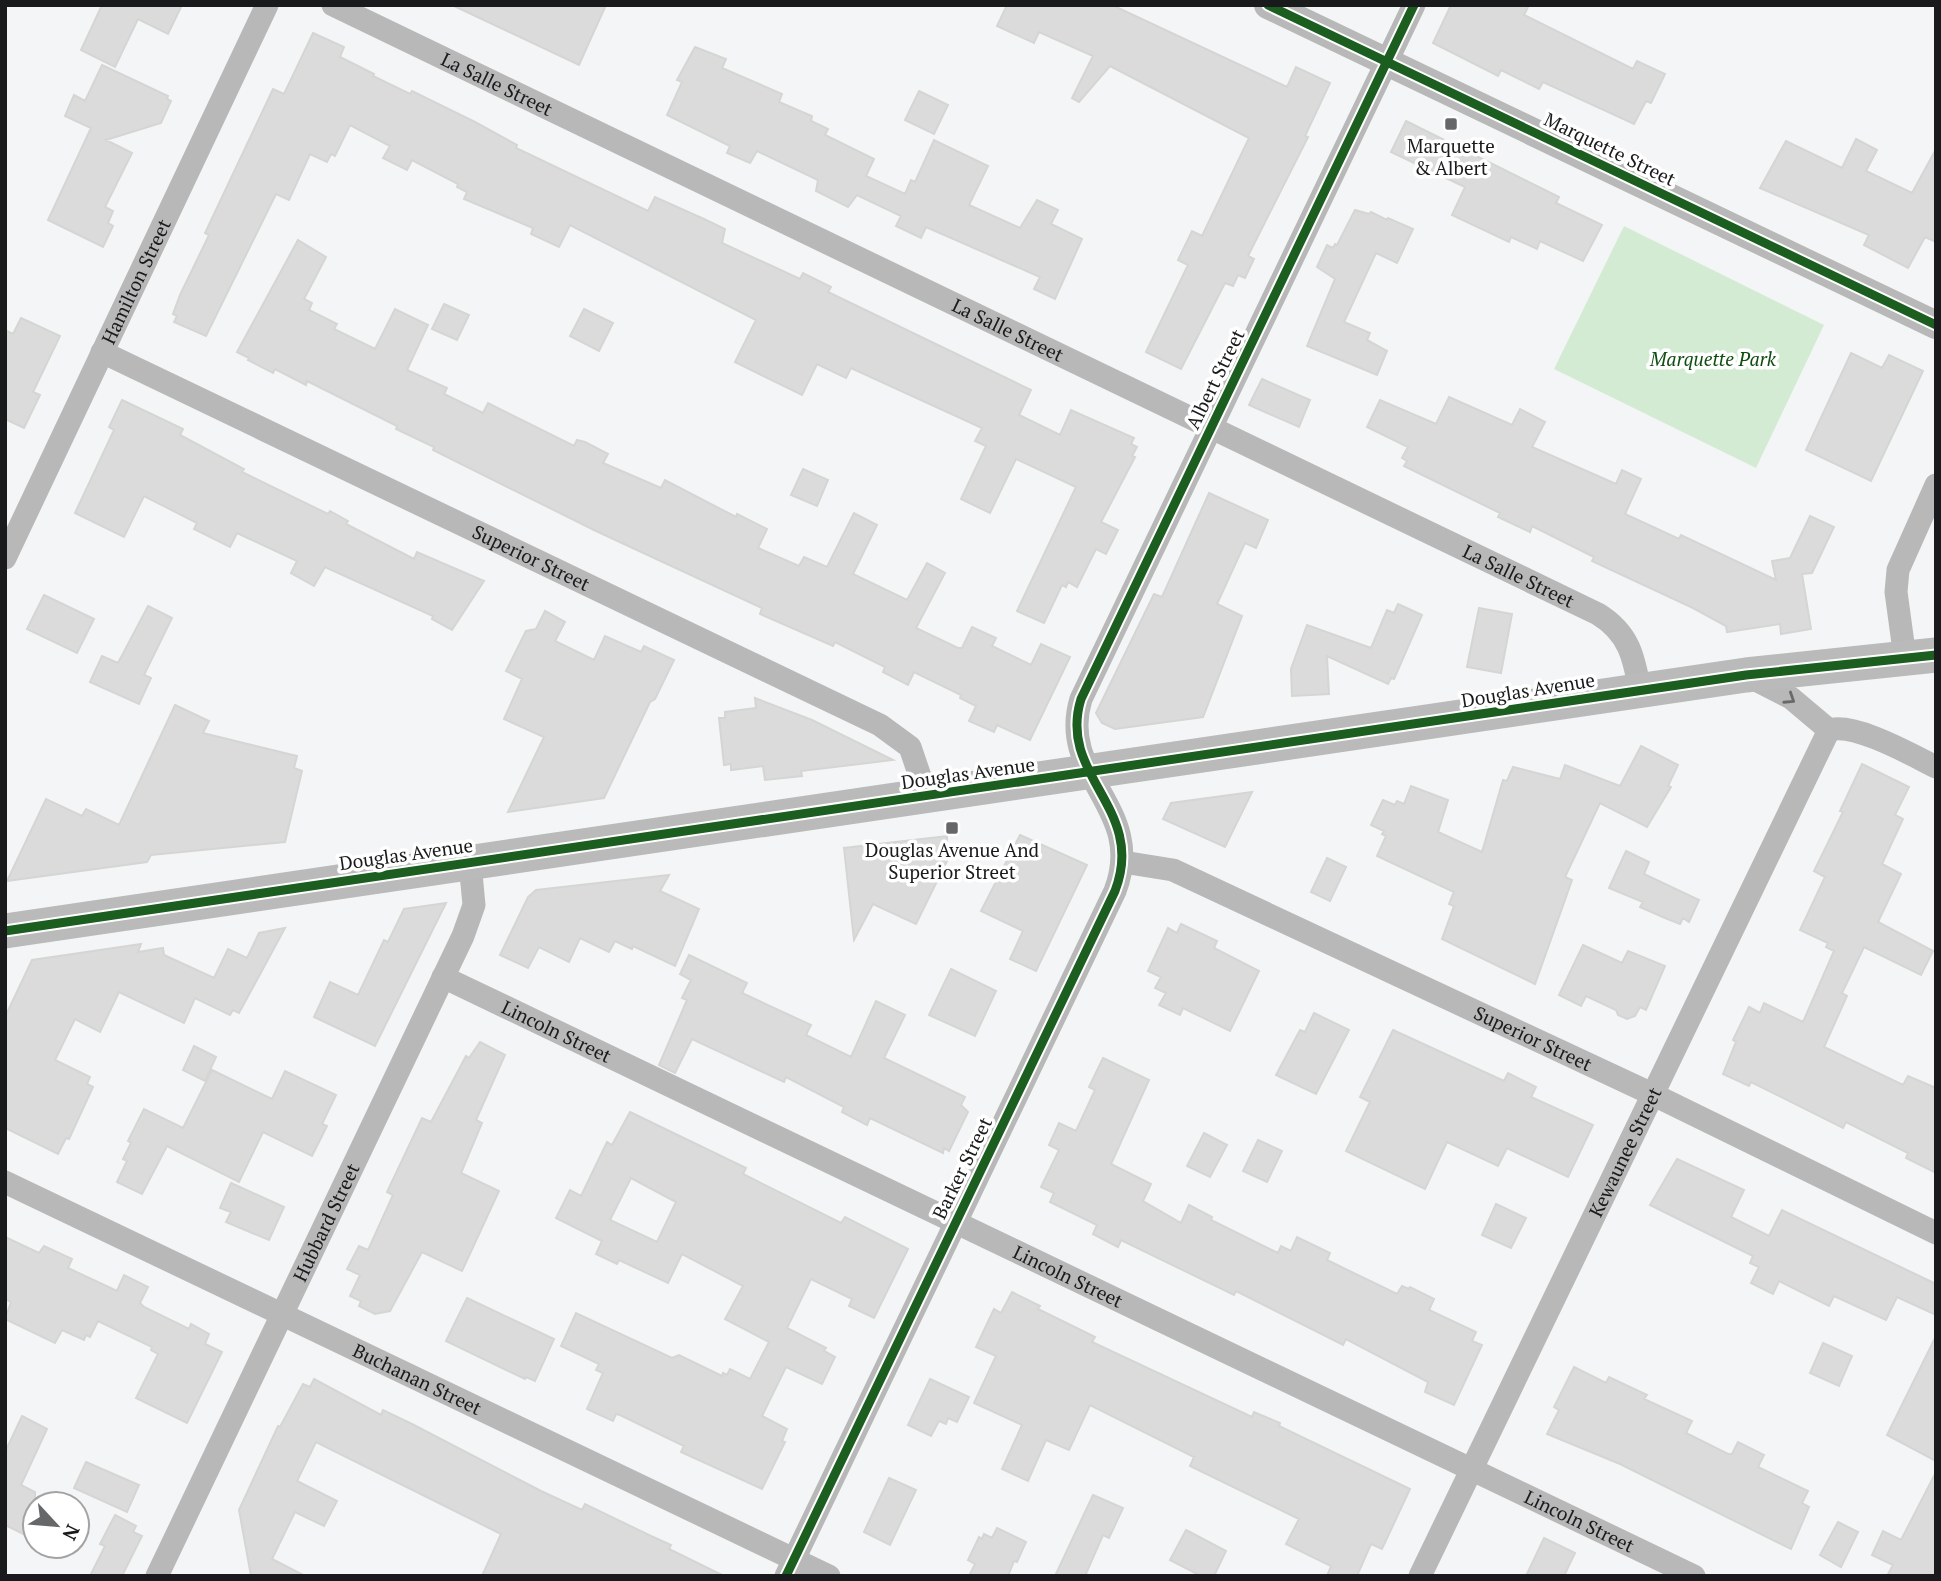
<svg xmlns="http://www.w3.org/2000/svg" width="1941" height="1581" font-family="'PT Serif',serif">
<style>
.green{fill:#d4ebd3}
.building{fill:#dbdbdb;stroke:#d5d5d4;stroke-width:2;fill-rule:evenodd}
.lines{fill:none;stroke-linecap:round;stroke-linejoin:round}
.minor{stroke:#b8b8b8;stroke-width:23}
.tertiary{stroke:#b8b8b8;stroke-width:28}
.primary{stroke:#bababa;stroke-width:35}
.cycleway-casing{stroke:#fff;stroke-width:13}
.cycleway{stroke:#1b5e20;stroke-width:9}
.oneway{stroke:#68696a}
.poi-dot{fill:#666768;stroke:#fff;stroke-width:2.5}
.labels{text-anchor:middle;stroke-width:7;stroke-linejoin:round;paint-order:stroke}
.street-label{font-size:19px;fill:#191a1b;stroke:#fff}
.poi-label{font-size:19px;fill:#191a1b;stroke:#fff}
.park-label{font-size:19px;font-style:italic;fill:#104d12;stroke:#fff}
</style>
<rect width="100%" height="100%" fill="#f4f5f6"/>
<path class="green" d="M1624,226L1824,325L1756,468L1554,369Z"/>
<path class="building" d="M102,5H182L168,34L138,19L115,67L81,50Z
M452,5H606L579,65Z
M1007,5H1112L1287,87L1296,67L1330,83L1305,136L1308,137L1248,256L1254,259L1245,278L1238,275L1233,286L1225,283L1181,369L1146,352L1188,265L1178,260L1192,231L1202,236L1249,138L1110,66L1079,102L1072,98L1093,56L1039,32L1034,43L997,26Z
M1451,5H1529L1524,15L1633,69L1637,61L1665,74L1651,103L1646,101L1634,124L1543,82L1539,89L1501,70L1498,76L1433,43Z
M313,33L344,47L340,57L374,74L373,76L410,94L412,91L475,122L517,145L516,148L648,211L655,197L704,219L725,229L722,243L800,279L803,273L831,287L828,292L1031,390L1019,415L1060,435L1071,410L1134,438L1131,444L1137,447L1132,456L1135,457L1101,522L1118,530L1106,554L1096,549L1077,587L1068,582L1066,587L1062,585L1044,623L1017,611L1076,487L1016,459L990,513L961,499L986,446L975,441L982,428L851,368L846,378L817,364L802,395L735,362L756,320L570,225L559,247L531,234L533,228L464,199L467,192L457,187L458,184L412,160L407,170L383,158L390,146L350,125L335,156L331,154L327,162L310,154L289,200L276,194L206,336L174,322L177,316L173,314L180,295L209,235L205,233L273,89L284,94Z
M695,47L726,59L722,68L782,94L779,102L812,116L811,121L828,129L825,135L874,159L866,176L905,194L911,180L915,182L934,140L988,166L969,205L1020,228L1037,200L1058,210L1051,224L1082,239L1055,299L1034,289L1040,277L926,227L921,238L896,226L901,216L857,195L848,207L816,191L818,180L757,151L750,163L727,153L730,146L667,115L682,82L677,80Z
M102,65L168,96L167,99L171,101L161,123L106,140L132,153L105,207L113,211L108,223L113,226L103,247L48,220L91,128L65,116L74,95L85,101Z
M919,91L948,105L934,134L905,120Z
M1406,121L1559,197L1556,203L1602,225L1583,261L1540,241L1537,249L1511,237L1509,242L1452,215L1465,187L1391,152Z
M1856,139L1877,150L1866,171L1912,193L1936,149V242L1925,237L1908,268L1864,245L1869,235L1760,188L1786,141L1842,168Z
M1355,210L1369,214L1371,212L1387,220L1388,218L1413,229L1397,263L1376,253L1344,322L1370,333L1367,340L1387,351L1377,375L1307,346L1335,279L1317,267L1327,245L1333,248L1335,244L1337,245Z
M298,240L326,257L304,299L312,303L309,310L337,324L334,329L375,349L395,309L428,325L407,370L447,388L444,394L483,413L488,403L574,446L577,440L585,442L608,454L603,463L661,488L665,480L736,517L737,514L767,529L758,548L799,566L804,557L827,567L854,513L877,525L853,574L907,600L927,563L945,573L916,628L958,648H962L972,627L996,638L992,646L1031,665L1041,644L1070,657L1030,740L997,725L994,732L969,721L976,706L960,698L961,695L914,672L908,685L883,672L885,667L835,642L833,646L760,614L762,608L596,531L433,450L434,447L396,429L397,426L307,381L306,385L275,369L273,373L248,360L249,358L237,352Z
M444,304L469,315L457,340L432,329Z
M584,309L613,323L599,351L570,336Z
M21,318L60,336L33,392L40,395L24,428L5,419V330L13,334Z
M1851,353L1882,368L1889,355L1923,371L1871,481L1806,450Z
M1262,379L1310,400L1299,427L1249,405Z
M1449,397L1512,425L1520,409L1545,422L1532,447L1616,484L1622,470L1641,479L1625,514L1679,539L1681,535L1776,580L1772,561L1790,558L1810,516L1834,527L1812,573L1802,574L1811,629L1781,634L1780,624L1727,632L1726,626L1693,608L1592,561L1594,557L1532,526L1530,532L1498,517L1500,513L1404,466L1407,461L1402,458L1408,447L1367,427L1380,400L1436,424Z
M122,400L183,429L180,435L244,469L242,472L328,514L330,511L348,521L346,524L414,559L417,552L484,581L452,630L432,619L433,616L325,567L314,586L291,573L297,561L237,533L230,547L194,529L197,523L144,496L124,537L75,513L114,430L109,427Z
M803,469L828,480L817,506L791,495Z
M1209,493L1268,520L1256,548L1245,543L1217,604L1242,616L1203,717L1115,729L1102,723L1096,713L1154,594L1162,597Z
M44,595L94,619L77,653L27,629Z
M1398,604L1422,615L1394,679L1391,678L1388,684L1327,656L1329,694L1292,696L1291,669L1307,625L1371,648L1387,610L1394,613Z
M148,606L172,618L144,675L151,678L139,704L90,682L102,656L118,663Z
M1479,608L1512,614L1501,673L1467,667Z
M545,611L565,622L555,641L594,660L605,636L641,652L644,646L674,660L655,699L650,702L604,798L508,812L544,737L504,719L522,679L506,671L526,631L536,629Z
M755,698L812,720L893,760L801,771L802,776L765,780L763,766L731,770V764L724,765L719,718H725V712L756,708Z
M175,705L209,721L203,733L297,756L294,768L302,771L285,842L151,855L147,862L7,881L46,799L82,816L86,809L119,825Z
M1641,746L1678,765L1668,786L1671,787L1647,827L1600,803L1565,877L1572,880L1535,984L1442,939L1454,906L1449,904L1454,892L1377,856L1386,836L1382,834L1384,831L1371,825L1383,800L1395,805L1397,801L1404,804L1411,786L1448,800L1438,832L1482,852L1503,780L1507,781L1513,767L1560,779L1565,765L1620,786Z
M1862,764L1909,787L1895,815L1903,819L1882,864L1901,874L1878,922L1933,951L1921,975L1864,947L1842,993L1847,996L1824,1047L1903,1085L1908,1076L1936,1088V1173L1906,1158L1908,1153L1846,1122L1843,1128L1751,1082L1749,1086L1723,1074L1736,1042L1733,1040L1749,1007L1760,1013L1764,1003L1803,1022L1834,951L1826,947L1828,943L1800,930L1825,877L1814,871L1843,812L1840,811Z
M1252,792L1225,847L1163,819L1171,803Z
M1020,835L1087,865L1036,971L1010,959L1023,931L981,911Z
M947,836V861L916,924L873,904L854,940L844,848Z
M1626,851L1649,862L1644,874L1699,900L1689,922L1683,918L1680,924L1665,918L1640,907L1643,902L1609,888Z
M1327,858L1346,867L1330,901L1311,892Z
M669,875L660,891L699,909L675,966L633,946L632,949L615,941L609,952L580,938L569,962L539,947L528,968L500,955L528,897L536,890Z
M446,903L375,1046L314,1017L330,982L358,995L384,940L388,942L404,909Z
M1181,924L1217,941L1214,948L1259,971L1230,1031L1183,1008L1180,1015L1159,1005L1166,993L1155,988L1161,977L1148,971L1168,928L1177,933Z
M285,928L239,1013L233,1010L230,1015L195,998L184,1023L119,992L100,1032L75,1019L55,1060L90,1077L87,1084L93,1087L69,1139L66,1138L58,1154L5,1128V1017L32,960L141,944L138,952L163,948L164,955L214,978L228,949L247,958L259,933Z
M1583,945L1622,963L1628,951L1665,966L1646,1010L1640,1007L1635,1016L1627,1019L1618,1015L1616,1010L1586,996L1581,1006L1559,995Z
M689,955L747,983L742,993L811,1025L806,1035L851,1057L876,1001L905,1015L884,1058L965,1097L961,1105L968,1112L949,1151L944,1148L943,1153L870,1118L867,1125L842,1112L844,1107L786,1077L784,1082L692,1039L675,1073L659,1065L687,1000L682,998L691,980L680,974Z
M951,969L996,991L975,1036L929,1015Z
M1314,1013L1349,1030L1316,1094L1276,1075L1300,1030L1305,1032Z
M1393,1030L1504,1081L1508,1073L1536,1087L1531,1097L1593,1125L1568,1177L1507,1148L1498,1166L1447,1142L1425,1189L1346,1151L1370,1102L1360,1097Z
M480,1042L505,1055L476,1120L482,1123L461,1173L499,1191L462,1271L422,1252L390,1311L375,1314L359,1306L361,1301L350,1296L360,1275L347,1269L359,1246L368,1250L393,1195L387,1192L422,1118L431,1122L466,1056L469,1058Z
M194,1046L216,1057L205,1081L183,1070Z
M1103,1058L1149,1080L1111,1164L1151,1184L1143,1201L1181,1223L1189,1205L1212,1217L1211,1220L1278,1253L1281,1246L1291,1251L1297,1237L1330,1253L1327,1260L1397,1294L1402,1286L1409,1289L1410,1287L1434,1299L1429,1310L1476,1332L1472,1341L1482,1345L1454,1405L1425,1392L1428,1382L1346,1339L1343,1345L1236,1291L1234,1295L1121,1240L1118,1247L1093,1234L1097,1225L1050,1202L1054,1193L1041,1187L1059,1150L1049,1145L1059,1123L1076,1131L1095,1090L1089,1087Z
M212,1070L272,1099L285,1071L336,1095L322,1124L327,1126L312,1156L263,1132L239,1182L167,1146L142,1194L117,1182L127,1161L123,1159L131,1143L128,1141L144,1109L183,1128Z
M630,1112L746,1168L743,1174L841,1223L845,1217L908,1249L874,1318L849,1306L852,1299L811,1279L787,1328L826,1348L824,1351L835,1357L822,1384L786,1367L762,1416L787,1429L782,1441L785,1442L762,1489L681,1452L684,1446L620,1415L616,1414L613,1421L587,1409L603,1373L596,1370L599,1364L561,1346L576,1313L672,1358L679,1355L722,1376L723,1373L727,1375L730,1369L750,1379L769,1342L725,1319L743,1286L682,1254L668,1283L619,1260L617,1264L596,1254L602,1241L556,1218L570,1190L581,1196L607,1142L612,1145ZM631,1178L676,1202L657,1242L610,1220Z
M1204,1133L1227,1145L1210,1177L1187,1166Z
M1258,1140L1282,1151L1267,1182L1243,1171Z
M1677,1159L1744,1190L1731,1217L1769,1236L1782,1210L1936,1284V1315L1897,1297L1886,1320L1834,1296L1829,1306L1779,1281L1773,1294L1751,1283L1759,1267L1750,1263L1753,1256L1650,1205Z
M231,1183L284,1207L269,1240L226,1222L231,1212L220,1208Z
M1496,1204L1526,1218L1511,1248L1482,1235Z
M5,1237L39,1253L44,1246L72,1259L68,1268L117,1291L124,1275L148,1287L140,1303L144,1307L189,1329L191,1324L209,1334L205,1344L222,1352L187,1423L136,1398L158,1354L151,1350L152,1347L98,1321L90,1337L86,1335L84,1340L62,1330L55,1343L5,1319L11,1302L5,1299Z
M1012,1292L1040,1306L1038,1309L1095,1337L1092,1342L1252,1417L1254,1412L1280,1423L1279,1426L1410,1489L1382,1549L1371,1544L1357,1576H1327L1331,1566L1286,1544L1299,1519L1190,1466L1194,1457L1090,1405L1069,1450L1046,1440L1028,1481L1002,1469L1022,1425L974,1403L996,1356L976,1347L994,1309L1001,1313Z
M467,1298L554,1339L535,1381L526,1377L525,1379L446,1341Z
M1936,1336V1461L1887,1435Z
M1823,1343L1852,1356L1839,1386L1810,1373Z
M1574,1367L1606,1383L1609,1377L1647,1395L1644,1399L1692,1421L1686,1433L1728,1454H1732L1738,1442L1764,1455L1758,1467L1808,1491L1802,1503L1809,1507L1791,1549L1620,1464L1547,1434L1559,1410L1554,1407Z
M314,1379L381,1415L383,1410L412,1424L541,1491L582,1510L585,1504L651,1536L671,1545L669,1549L724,1576H482L501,1534L316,1442L297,1481L337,1501L324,1526L295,1512L272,1559L305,1576H251L239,1510L278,1426L280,1427L303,1384L310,1387Z
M930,1379L969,1397L957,1422L948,1418L946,1424L939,1421L931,1436L908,1425Z
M22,1416L47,1429L21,1485L35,1492V1540L5,1525V1452Z
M86,1462L139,1485L127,1512L74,1488Z
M1936,1472V1576H1887L1893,1565L1872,1555L1883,1531L1901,1540Z
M889,1478L916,1490L890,1545L864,1532Z
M1093,1495L1123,1508L1109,1538L1103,1535L1085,1576H1055Z
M115,1515L136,1526L133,1532L142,1536L122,1576H90L105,1546L100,1544Z
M1838,1522L1858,1532L1841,1567L1820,1555Z
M997,1528L1026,1542L1017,1562L1014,1561L1008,1576H969L975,1564L968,1560L979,1537L982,1539L984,1534L992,1538Z
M1186,1530L1226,1551L1214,1576H1201L1170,1560Z
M1544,1538L1575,1553L1564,1576H1526Z"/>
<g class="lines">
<g class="minor">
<path id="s1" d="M333,5L1598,614C1629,633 1634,657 1640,691"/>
<path id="s2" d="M102,352L880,725L910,747L927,797"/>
<path id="s3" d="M5,558L267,5"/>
<path d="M1905,658L1896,592L1898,570L1936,485"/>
<path d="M1748,676L1791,698L1829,730"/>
<path d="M1829,730C1854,722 1912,755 1936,767"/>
<path id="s4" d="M1123,862L1173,870L1652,1094L1936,1233"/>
<path id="s5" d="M443,977L1694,1576"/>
<path id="s6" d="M5,1182L829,1576"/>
<path id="s7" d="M157,1576L463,936L474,905L470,863"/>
<path d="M786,1576L1115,891C1147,808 1057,777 1081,699L1414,5"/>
<path id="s8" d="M1420,1576L1829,730"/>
</g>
<path class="tertiary" d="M1268,5L1936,325"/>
<path class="primary" d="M5,931L1746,675L1936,655"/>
<defs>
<path id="cycleway" d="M1268,5L1936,325
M5,931L1746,675L1936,655
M786,1576L1115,891C1147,808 1057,777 1081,699L1414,5"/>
</defs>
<use href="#cycleway" class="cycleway-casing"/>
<use href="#cycleway" class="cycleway"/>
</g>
<defs><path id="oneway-chevron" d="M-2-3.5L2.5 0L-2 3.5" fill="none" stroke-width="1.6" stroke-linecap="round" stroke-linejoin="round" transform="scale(1.75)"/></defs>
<use class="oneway" href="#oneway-chevron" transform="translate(1790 699) rotate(33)"/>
<g class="poi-dot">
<rect x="1444" y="117" width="14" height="14" rx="3.5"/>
<rect x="945" y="821" width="14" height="14" rx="3.5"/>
</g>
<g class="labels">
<g class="street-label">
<text dy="7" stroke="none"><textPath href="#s1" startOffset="182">La Salle Street</textPath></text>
<text transform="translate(1610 149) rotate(26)" y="7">Marquette Street</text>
<text dy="7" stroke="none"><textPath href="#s3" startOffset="306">Hamilton Street</textPath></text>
<text dy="7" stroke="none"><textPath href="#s1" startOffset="749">La Salle Street</textPath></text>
<text transform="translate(1215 379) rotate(-64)" y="7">Albert Street</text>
<text dy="7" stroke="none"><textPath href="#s2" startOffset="476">Superior Street</textPath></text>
<text dy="7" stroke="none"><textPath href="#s1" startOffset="1316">La Salle Street</textPath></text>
<text transform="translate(1528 690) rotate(-9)" y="7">Douglas Avenue</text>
<text transform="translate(968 773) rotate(-8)" y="7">Douglas Avenue</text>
<text transform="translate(406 854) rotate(-8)" y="7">Douglas Avenue</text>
<text dy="7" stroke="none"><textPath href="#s5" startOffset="126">Lincoln Street</textPath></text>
<text dy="7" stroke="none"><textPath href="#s4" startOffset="448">Superior Street</textPath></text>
<text dy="7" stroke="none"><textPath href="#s8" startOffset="471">Kewaunee Street</textPath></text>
<text transform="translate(962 1168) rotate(-64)" y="7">Barker Street</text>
<text dy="7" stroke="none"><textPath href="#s7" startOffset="392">Hubbard Street</textPath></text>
<text dy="7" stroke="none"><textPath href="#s5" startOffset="693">Lincoln Street</textPath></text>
<text dy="7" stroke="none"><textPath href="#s6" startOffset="457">Buchanan Street</textPath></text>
<text dy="7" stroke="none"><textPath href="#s5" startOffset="1260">Lincoln Street</textPath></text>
</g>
<g class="poi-label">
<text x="1451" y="153">Marquette<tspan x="1451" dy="22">&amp; Albert</tspan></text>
<text x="952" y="857">Douglas Avenue And<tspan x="952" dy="22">Superior Street</tspan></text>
</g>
<g class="park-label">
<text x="1713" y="366">Marquette Park</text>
</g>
</g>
<rect width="1941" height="1581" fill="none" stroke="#191a1b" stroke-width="14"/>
<g transform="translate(56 1525) rotate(116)"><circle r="33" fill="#ffffff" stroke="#a3a3a4" stroke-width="2"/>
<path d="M0-5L12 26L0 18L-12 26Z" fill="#666768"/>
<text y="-10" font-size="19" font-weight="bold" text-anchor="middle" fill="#191a1b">N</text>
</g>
</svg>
